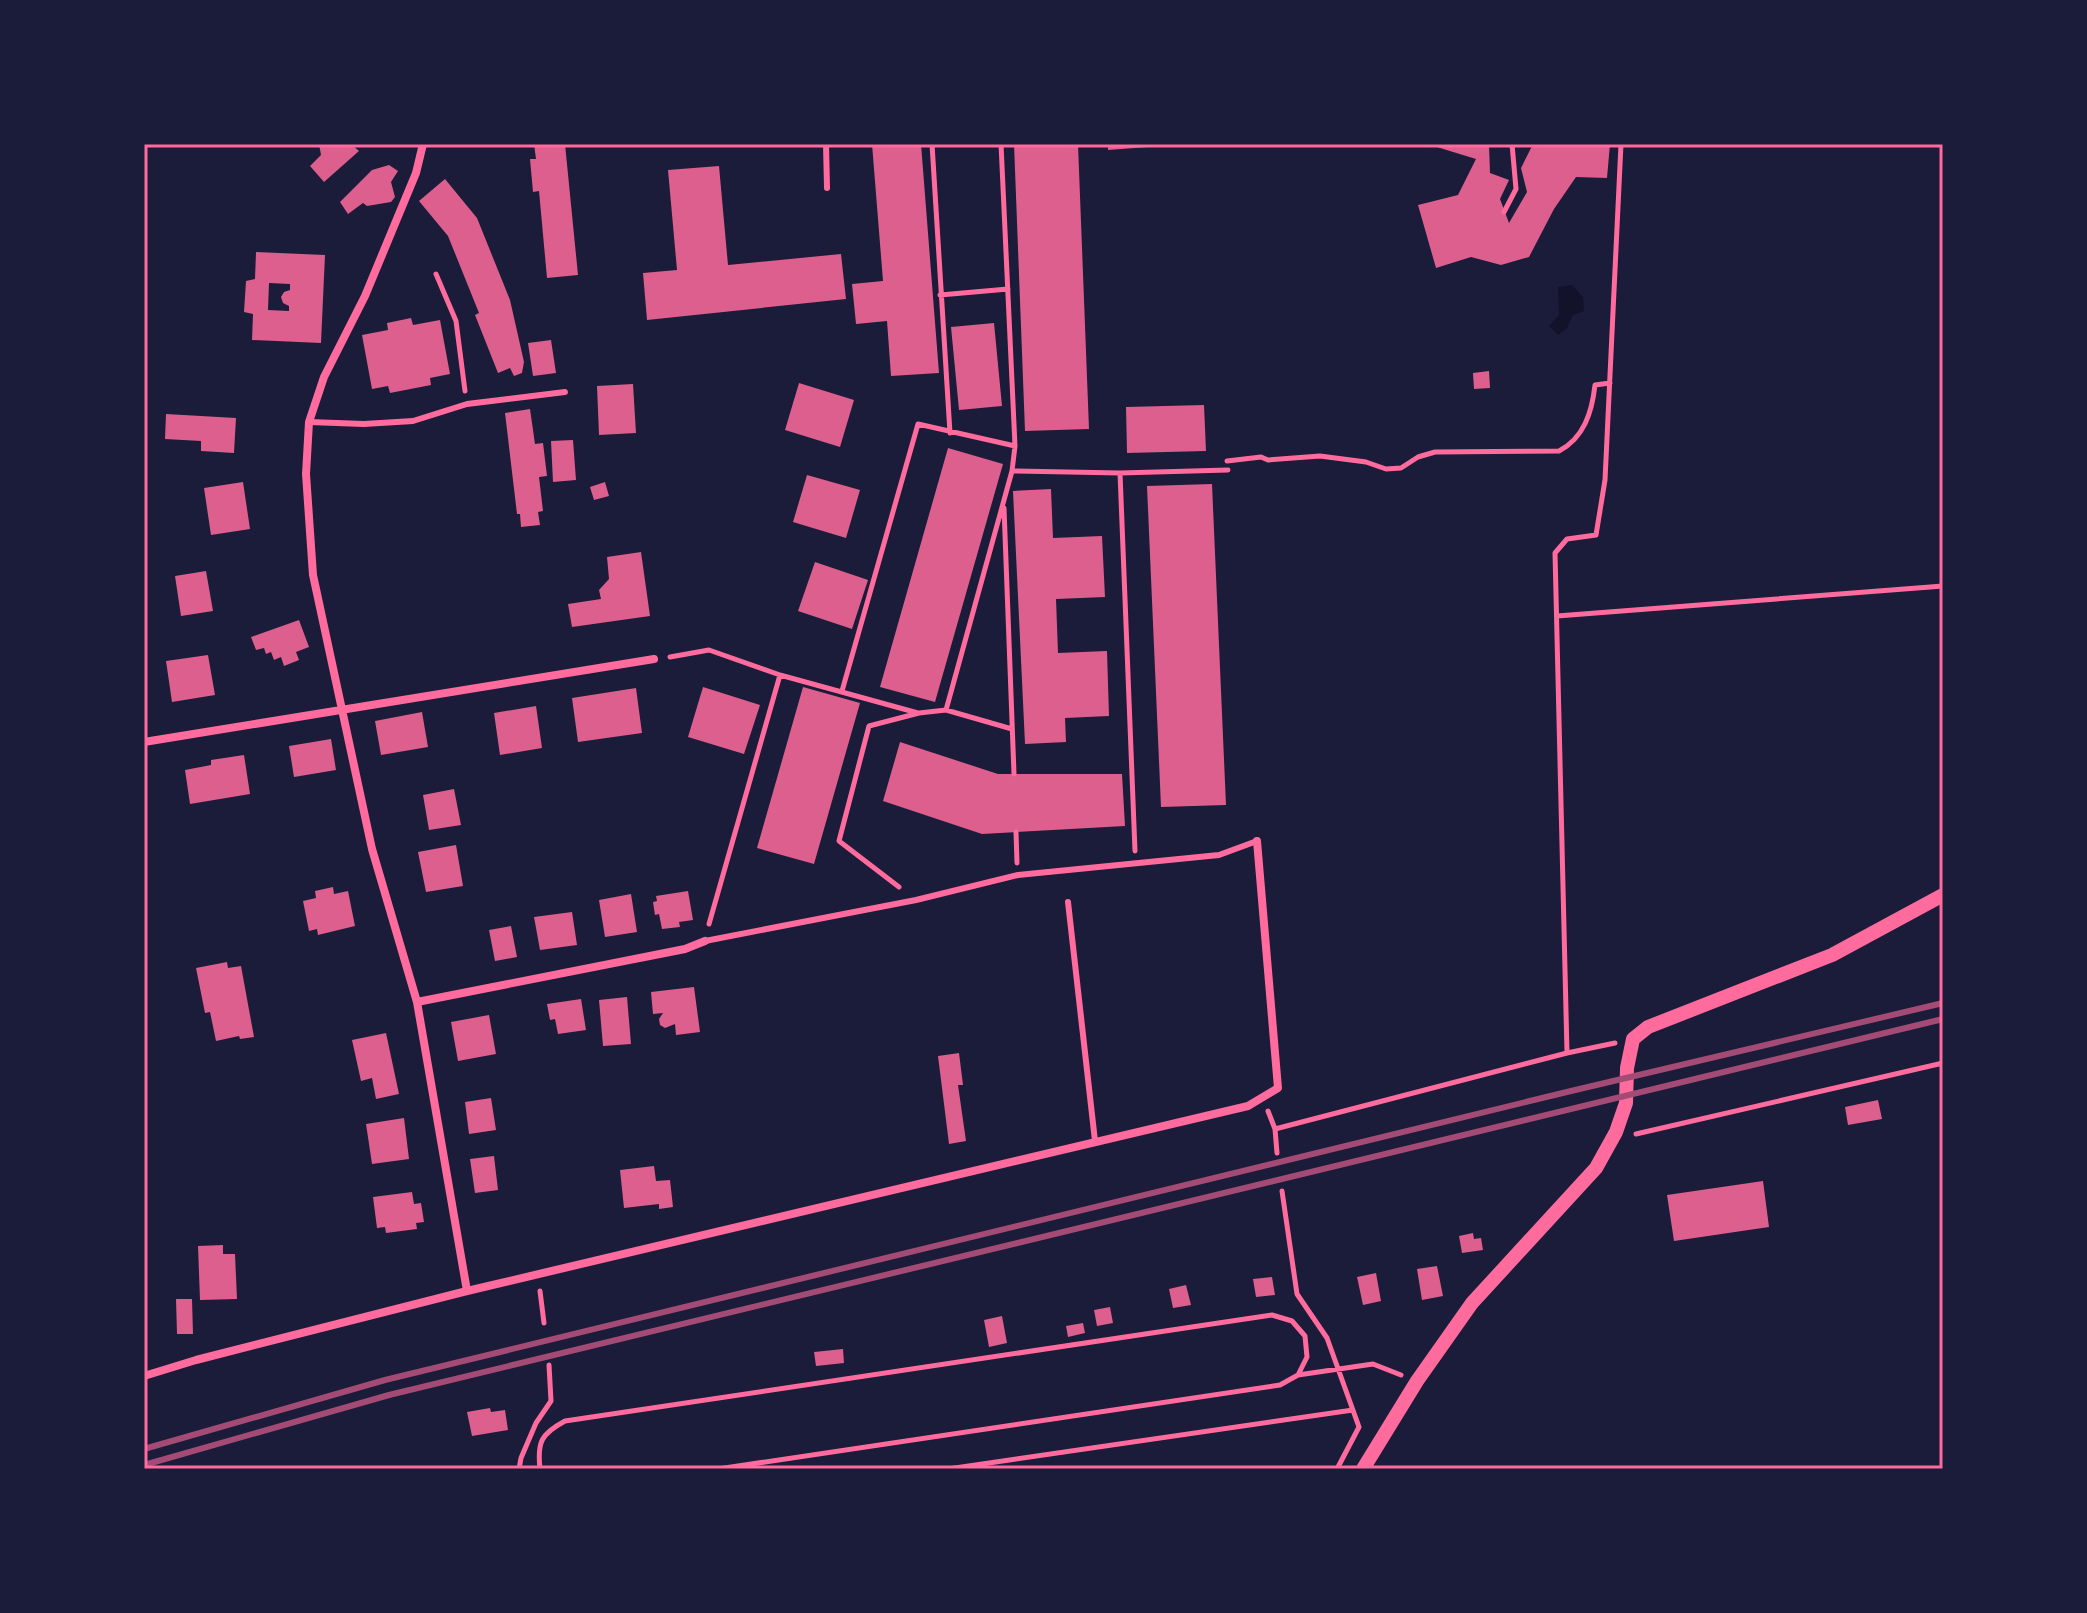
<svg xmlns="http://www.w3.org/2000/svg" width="2087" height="1613" font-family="Poppins,sans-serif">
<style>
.water{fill:#12122b}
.building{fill:#dd5f8e;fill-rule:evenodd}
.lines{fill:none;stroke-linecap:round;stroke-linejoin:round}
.path{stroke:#ff6b9d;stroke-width:5}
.service{stroke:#ff6b9d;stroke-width:6}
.minor{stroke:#ff6b9d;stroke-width:8}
.tertiary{stroke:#ff6b9d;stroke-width:14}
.rail{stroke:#a44b75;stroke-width:6}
.neatline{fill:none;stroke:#ff6b9d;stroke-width:3}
</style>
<rect width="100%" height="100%" fill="#1b1b3a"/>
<path class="water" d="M1572,285L1583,297L1584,311L1573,315L1567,328L1558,335L1549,326L1559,315L1558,287Z"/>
<path class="building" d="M319,144H351L359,151L324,182L310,166L321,155Z
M534,144H565L578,275L547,278L539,191L533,192L530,159H536Z
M872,144H921L939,373L891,376L887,321L856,324L852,284L883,281Z
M1014,144H1078L1089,429L1025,431Z
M1108,144H1161V146L1108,150Z
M1427,144H1489L1490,173L1509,180L1500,199L1509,223L1527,192L1521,168L1533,144H1610L1607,178L1576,177L1554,209L1529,257L1501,265L1471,257L1436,268L1418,205L1458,195L1476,159Z
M389,165L398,171L391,182L395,197L391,202L367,206L363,203L348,214L340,202L372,170Z
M719,166L728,265L841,254L846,299L647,320L643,273L677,270L668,170Z
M445,179L477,218L510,300L524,362L522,373L514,376L510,368L498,373L475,315L479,313L448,236L419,201Z
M256,252L325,255L321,343L252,340L253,314L244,312L246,281L255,279ZM269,283L290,284V290L284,292L281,297L283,303L289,306V311L268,310Z
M411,318L413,325L440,320L450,374L430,378L431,385L390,393L388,386L372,389L362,335L388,330L387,323Z
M994,323L1002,406L959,410L951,327Z
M551,340L556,373L533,376L528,343Z
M1489,371L1490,388L1474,389L1473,373Z
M799,383L854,400L840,447L785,430Z
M633,384L636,433L599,435L597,386Z
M1204,405L1206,451L1127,453L1126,407Z
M530,409L535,444L543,443L547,476L539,477L543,511L538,512L540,525L521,527L520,514H517L505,413Z
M166,414L236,418L234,453L201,451V441L165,439Z
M573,440L576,480L553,482L551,441Z
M948,448L1003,464L935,702L880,687Z
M807,475L860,490L846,538L793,522Z
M243,482L250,529L211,535L204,488Z
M605,482L609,496L594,500L590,487Z
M1212,484L1226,805L1161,807L1147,486Z
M1051,489L1053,538L1102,536L1105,597L1056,599L1058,653L1107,651L1109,716L1065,718L1066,742L1025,744L1013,491Z
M641,552L650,616L572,627L568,604L601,599L599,590L609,579L607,557Z
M815,562L868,580L852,629L798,611Z
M206,571L213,611L181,616L175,576Z
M299,620L309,647L296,652L299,660L284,666L281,657L274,660L271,652L266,654L264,648L256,650L251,637Z
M208,655L215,695L172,702L166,661Z
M703,687L760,705L744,754L688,737Z
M803,687L860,703L814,864L757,848Z
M636,688L642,733L578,742L572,698Z
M536,706L542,748L500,755L494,713Z
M422,712L428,747L381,755L375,721Z
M331,739L336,770L294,777L289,746Z
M900,742L998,774H1122L1125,826L982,834L883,801Z
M244,755L250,794L190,804L185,770L211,765V760Z
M454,789L461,825L429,830L423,795Z
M456,845L463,886L426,892L418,852Z
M333,887L334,894L348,891L355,926L318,935L317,929L309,931L303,901L316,898L315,891Z
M688,891L693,920L679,922L680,927L662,929L659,914L655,915L653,902L657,901L656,896Z
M631,894L637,932L605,937L599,900Z
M572,912L577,945L540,950L534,917Z
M511,926L517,957L495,961L489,930Z
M227,962L228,968L241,966L254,1037L240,1039L239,1036L216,1041L210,1012L205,1013L196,968Z
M694,987L700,1032L676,1035L675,1024L665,1028L660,1025L659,1019L663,1013L653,1014L651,992Z
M627,997L631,1044L603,1046L599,1000Z
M581,999L586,1030L558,1034L555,1019L550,1020L547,1004Z
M489,1015L496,1054L458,1061L451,1022Z
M386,1033L399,1094L376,1099L372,1078L361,1081L352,1040Z
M959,1053L963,1085H958L966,1141L949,1144L938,1056Z
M491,1098L496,1130L469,1134L465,1102Z
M1878,1100L1882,1119L1848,1125L1845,1107Z
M404,1118L409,1159L372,1164L366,1124Z
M494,1156L498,1190L475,1193L470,1159Z
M654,1166L656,1181L670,1180L673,1207L659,1209V1204L624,1208L620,1170Z
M1763,1181L1769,1227L1674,1241L1667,1195Z
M412,1192L414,1204L421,1203L424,1222L416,1223L417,1229L386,1233L385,1227L377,1228L373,1197Z
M1473,1233L1474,1239L1481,1238L1483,1250L1462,1253L1459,1236Z
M223,1245V1254H235L237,1299L200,1300L198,1246Z
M1437,1266L1443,1296L1422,1300L1417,1269Z
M1376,1273L1381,1301L1363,1305L1357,1277Z
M1272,1277L1275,1295L1256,1297L1253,1279Z
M1186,1285L1191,1305L1173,1308L1169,1289Z
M176,1299H192L193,1334H177Z
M1110,1307L1113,1323L1097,1326L1094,1310Z
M1002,1316L1007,1343L989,1347L984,1320Z
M1083,1323L1085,1333L1068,1337L1066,1326Z
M843,1349L844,1363L816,1366L814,1352Z
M490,1408L491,1412L505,1410L508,1430L472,1436L467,1412Z"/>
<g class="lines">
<path class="path" d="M932,144L950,433
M1504,212L1516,189L1512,144
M436,274L456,321L465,391
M940,295L1008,289
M1227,461L1261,457L1268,460L1320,456L1366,462L1386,469L1401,468L1418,457L1435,452L1559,451C1584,438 1592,412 1595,385L1610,383
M1013,471L1120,473L1228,470
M1120,473L1135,851
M1004,508L1014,774
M1557,616L1943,586
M670,657L709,650L780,675L918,713
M842,691L918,424L1015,446
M946,710L1012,729
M1016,832L1017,863
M899,887L839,841L869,726L919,713L946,710L1012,471L1015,446L1001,144
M709,924L780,675
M1567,1053L1555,553L1567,539L1596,535L1605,480L1621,144
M1268,1111L1275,1129L1277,1153
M1275,1129L1567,1053L1615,1043
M1636,1134L1943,1063
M1282,1191L1297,1294L1327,1338L1359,1427L1337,1469
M540,1291L544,1323
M1298,1375L1373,1364L1401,1375
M519,1469L521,1458L536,1423L551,1401L549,1365
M540,1469C537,1442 541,1434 565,1421L1272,1315L1292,1321L1305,1336L1307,1357L1298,1375L1280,1385L718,1469
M948,1469L1353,1410"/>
<path class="service" d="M826,144L827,188
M309,422L364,424L413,421L467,404L565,392
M1068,902L1095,1141
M705,941L916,900L1018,875L1219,855L1257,841"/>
<path class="minor" d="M423,144L416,173L365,296L324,377L309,422L306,474L313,575L372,849L417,1002L467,1291
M144,742L654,659
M417,1002L685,949L705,941
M144,1376L196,1360L467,1291L1248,1106L1278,1088L1257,841"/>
<path class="tertiary" d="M1363,1469L1417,1381L1472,1303L1596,1168L1616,1132L1626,1103L1627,1068L1633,1039L1648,1027L1832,955L1943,895"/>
<path class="rail" d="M144,1449L385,1380L1571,1091L1943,1003
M144,1465L389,1395L1943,1019"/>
</g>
<rect width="2087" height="1613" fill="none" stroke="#1b1b3a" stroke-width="292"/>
<rect x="146" y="146" width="1795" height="1321" class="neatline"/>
</svg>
